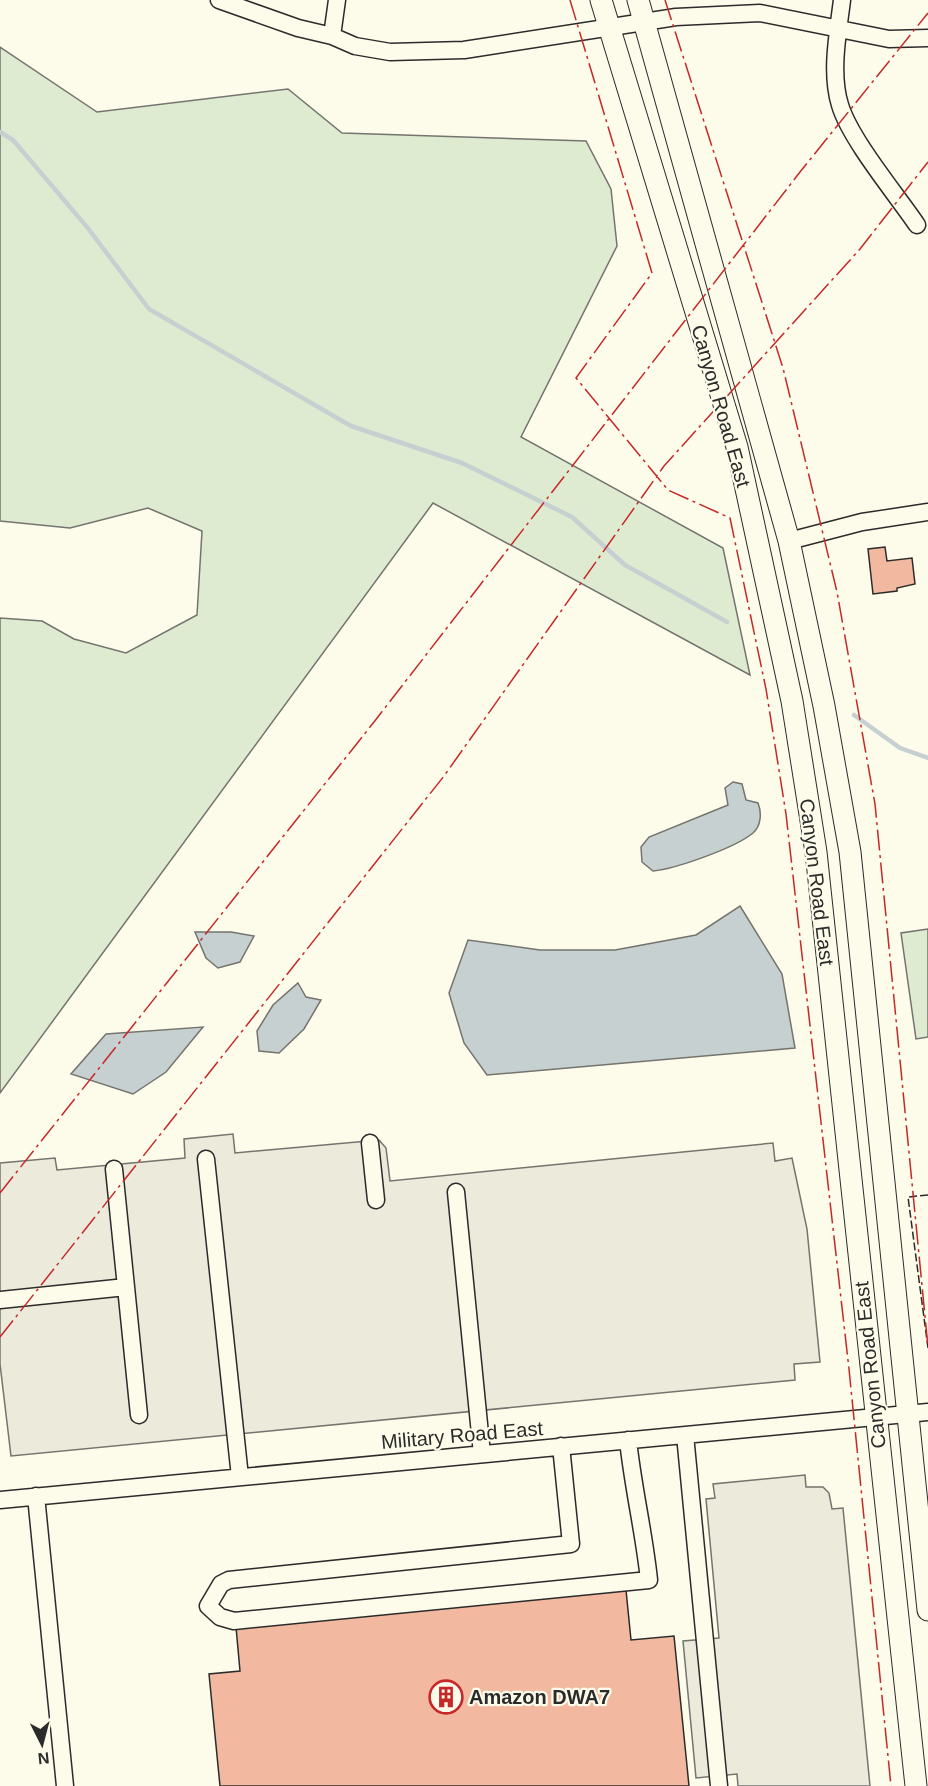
<svg xmlns="http://www.w3.org/2000/svg" width="928" height="1786" font-family="Helvetica,sans-serif">
<style>
.green{fill:#deebd1;stroke:#74746e;stroke-width:1.5}
.parking{fill:#eceadb;stroke:#74746e;stroke-width:1.5}
.water{fill:#c7d0d0;stroke:#74746e;stroke-width:1.5}
.lines{fill:none;stroke-linecap:round;stroke-linejoin:round}
.stream{stroke:#c7d0d0;stroke-width:4.5}
.building{fill:#f2b8a0;stroke:#2b2b2b;stroke-width:1.5}
.minor-casing{stroke:#2b2b2b;stroke-width:19}
.major-casing{stroke:#2b2b2b;stroke-width:23}
.minor{stroke:#fdfbea;stroke-width:16}
.major{stroke:#fdfbea;stroke-width:21}
.fence{stroke:#2b2b2b;stroke-width:1.5;stroke-dasharray:8 3;stroke-linecap:butt}
.power{stroke:#c62828;stroke-width:1.5;stroke-dasharray:21 4.5 3 4.5;stroke-linecap:butt}
.labels{text-anchor:middle;stroke-width:4.5;stroke-linejoin:round;paint-order:stroke}
.street-label{font-size:20px;fill:#2b2b2b;stroke:#fdfbea}
.poi-label{font-size:20px;font-weight:bold;fill:#2b2b2b;stroke:#fdfbea;text-anchor:start}
</style>
<rect width="100%" height="100%" fill="#fdfbea"/>
<path class="green" d="M0,47L97,112L288,89L342,133L586,141L611,189L617,246L521,437L723,548L750,675L433,503L0,1093V618L42,621L74,639L126,653L197,615L202,531L148,508L70,528L0,521Z
M928,929V1037L916,1039L901,933Z"/>
<path class="parking" d="M233,1134L235,1153L379,1140L386,1148L390,1181L773,1143L775,1161L792,1158L807,1229L820,1362L794,1364L795,1380L11,1456L0,1364V1163L55,1158L57,1170L185,1158L184,1139Z
M805,1475L806,1487H823L829,1493L832,1509L843,1508L870,1786H738L737,1774L696,1778L683,1641L719,1638L706,1499L715,1498L713,1484Z"/>
<path class="water" d="M733,782L742,784L746,800L758,803C762,813 761,826 753,833C735,848 675,869 653,871L642,862L641,847L649,837L728,805L725,788Z
M740,906L782,974L795,1048L487,1075L464,1043L449,993L468,940L540,950H615L696,935Z
M195,932H231L254,936L240,962L218,968L206,958Z
M298,983L306,997L321,1000L304,1029L279,1053L259,1051L257,1031L273,1005Z
M203,1027L166,1072L133,1094L71,1074L106,1034Z"/>
<g class="lines">
<path class="stream" d="M0,132L13,140L87,227L149,309L351,426L462,463L572,517L625,565L727,622
M854,715L900,748L928,758"/>
</g>
<path class="building" d="M885,547L887,561L912,558L915,584L897,588V591L873,594L868,549Z
M626,1590L631,1640L674,1636L689,1786H220L209,1674L240,1671L236,1627Z"/>
<g class="lines">
<defs>
<path id="minor" d="M219,0L298,28L332,36L355,46L390,52L464,50L676,17L760,13L889,39L928,38
M842,0C838,33 830,73 840,105C850,139 896,194 917,225
M332,36L337,0
M789,541L862,522L928,512
M370,1143L376,1200
M206,1159L240,1477
M114,1169L139,1415
M456,1192L482,1454
M0,1300L126,1287
M685,1435L719,1786
M561,1446L571,1544L229,1580L221,1584L208,1606L220,1617L234,1621L649,1580C644,1532 633,1488 628,1440
M36,1496L65,1786
M0,1500L928,1412"/>
<path id="major" d="M601,0L737,447L792,701L816,852L916,1786
M638,0L789,541L824,706L850,852L928,1610"/>
</defs>
<use href="#minor" class="minor-casing"/>
<use href="#major" class="major-casing"/>
<use href="#minor" class="minor"/>
<use href="#major" class="major"/>
<path class="fence" d="M928,1195L908,1197L928,1348"/>
<path class="power" d="M570,0L652,273L576,378L668,490L730,518L766,689L786,814L849,1369L891,1786
M665,0L783,368L837,592L875,804L928,1347
M0,1193L374,722L800,172L928,13
M0,1337L444,776L664,466L860,249L928,162"/>
</g>
<defs>
<symbol id="building-ring" viewBox="-11 -11 22 22"><circle r="9.5" fill="#fdfbea" stroke="#c62828" stroke-width="1.5"/><path d="M-4-6H4V6H1V3H-1V6H-4ZM-2.5-4.3h1.7v1.8h-1.7ZM.8-4.3h1.7v1.8H.8ZM-2.5-1h1.7V.8h-1.7ZM.8-1h1.7V.8H.8Z" fill="#c62828"/></symbol>
</defs>
<g fill-rule="evenodd">
<use href="#building-ring" x="427" y="1678" width="38" height="38"/>
</g>
<g class="labels">
<g class="street-label">
<text transform="translate(721 406) rotate(74)" y="7">Canyon Road East</text>
<text transform="translate(817 882) rotate(83)" y="7">Canyon Road East</text>
<text transform="translate(870 1365) rotate(-96)" y="7">Canyon Road East</text>
<text transform="translate(462 1435) rotate(-5)" y="7">Military Road East</text>
</g>
<g class="poi-label">
<text x="469" y="1704">Amazon DWA7</text>
</g>
</g>
<g transform="translate(42 1744) rotate(174)" stroke="#fdfbea" stroke-width="4.5" paint-order="stroke">
<path d="M0-4.5L10 22L0 15L-10 22Z" fill="#2b2b2b"/>
<text y="-9" font-size="16" font-weight="bold" text-anchor="middle" fill="#2b2b2b">N</text>
</g>
</svg>
